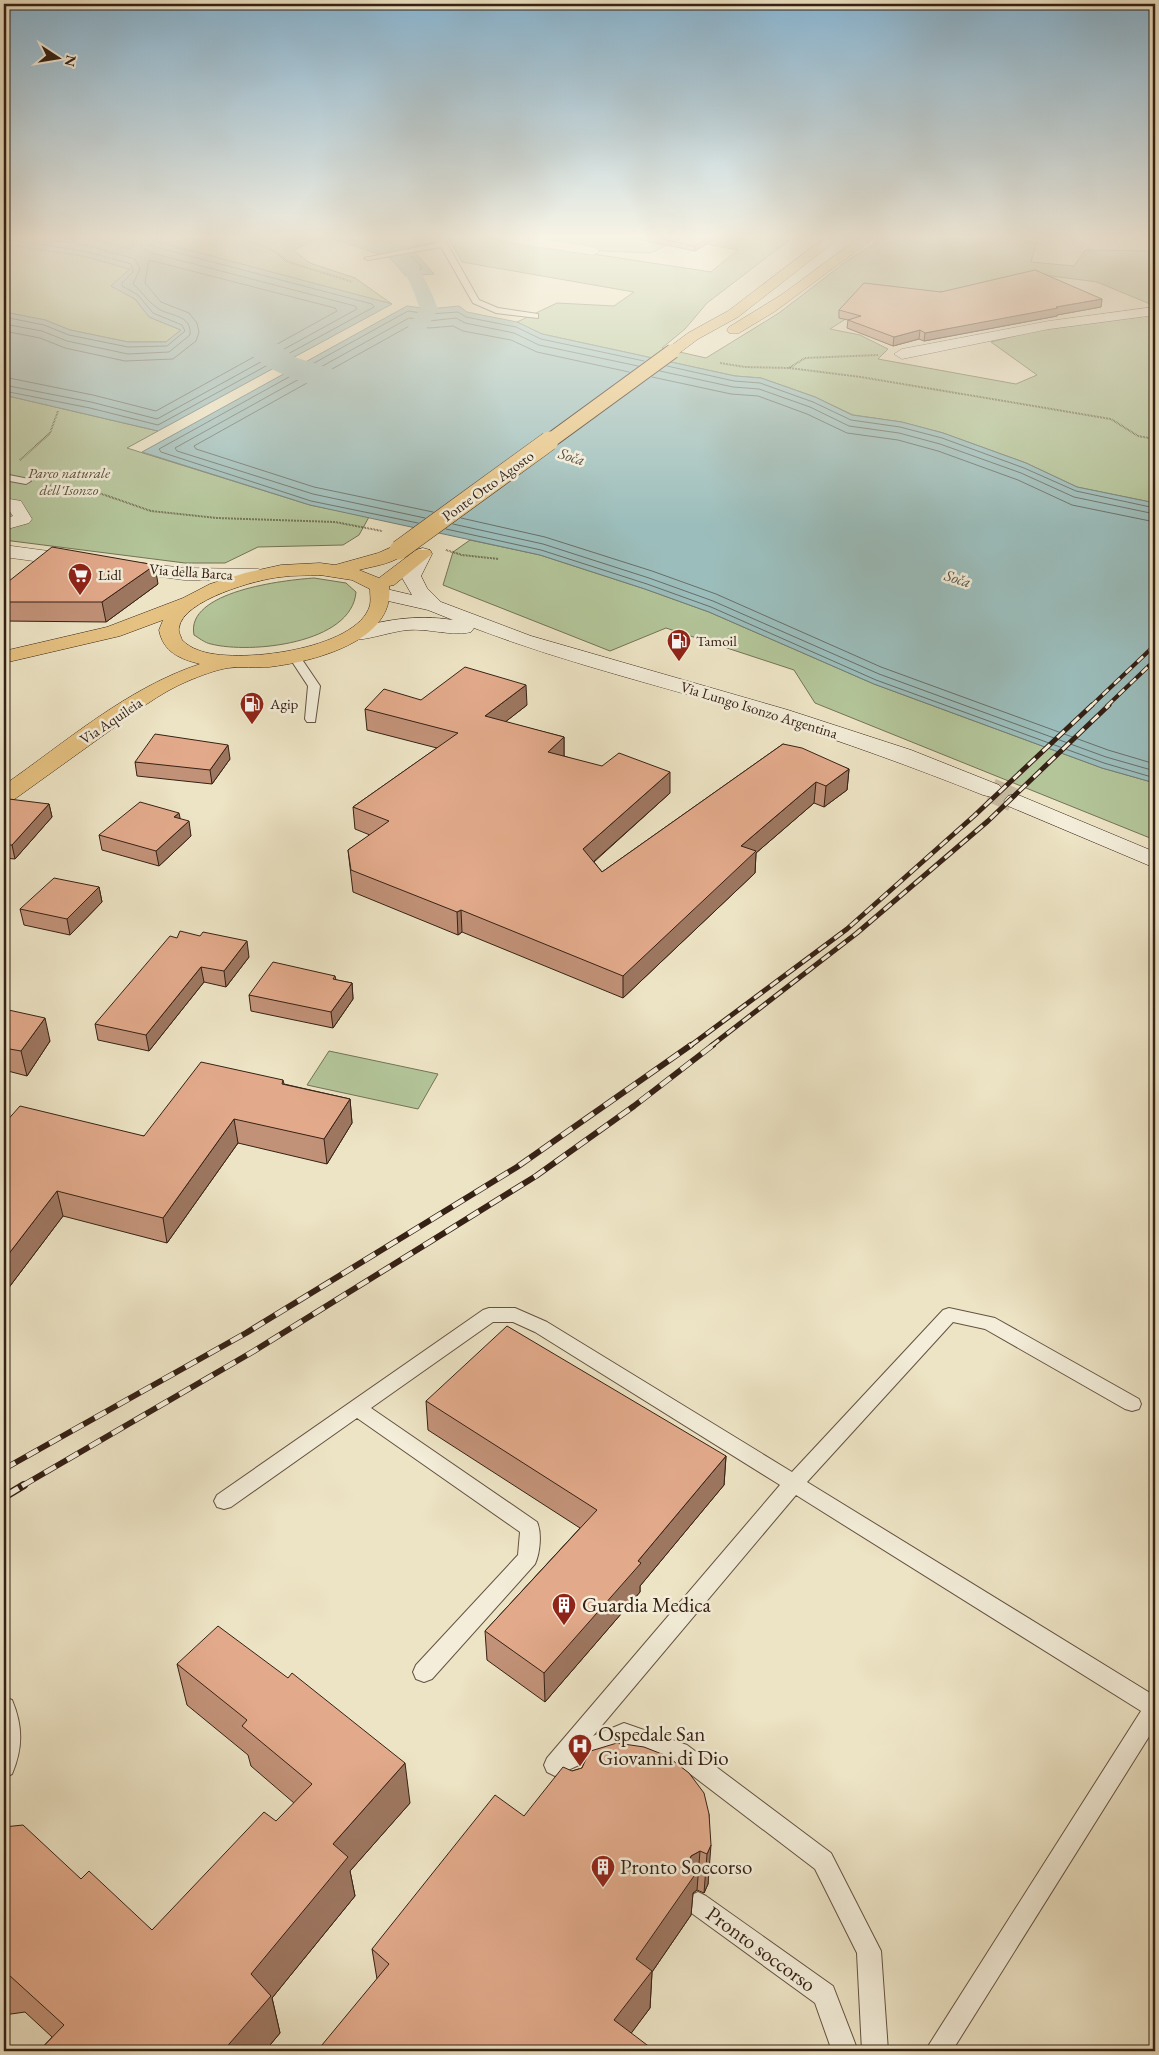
<svg xmlns="http://www.w3.org/2000/svg" width="1159" height="2055" font-family="'EB Garamond',serif">
<style>
.green{fill:#b3c599;stroke:#747357}
.water{fill:#9bbdbb;stroke:#737f79}
.lines{fill:none;stroke-linecap:round;stroke-linejoin:round}
.shore{stroke:#686f68;stroke-width:1}
.canal{fill:#9bbdbb;fill-rule:evenodd}
.river{fill:#9bbdbb;fill-rule:evenodd}
.secondary-tunnel{stroke:#c8bda2;stroke-width:24;stroke-dasharray:24 12;stroke-linecap:butt}
.lane-casing{stroke:#645241;stroke-width:2}
.street-casing{stroke:#645241;stroke-width:1}
.secondary-casing{stroke:#362115;stroke-width:1}
.primary-casing{stroke:#362115;stroke-width:1}
.path{stroke:#362115;stroke-width:2;stroke-dasharray:0.5 1;stroke-linecap:butt}
.lane{fill:#f3edd9;fill-rule:evenodd}
.street{fill:#f3edd9;fill-rule:evenodd}
.secondary{fill:#f3edd9;fill-rule:evenodd}
.primary{fill:#e6c282;fill-rule:evenodd}
.rail-far3-casing{stroke:#362115;stroke-width:4}
.rail-far2-casing{stroke:#362115;stroke-width:5}
.rail-far1-casing{stroke:#362115;stroke-width:6}
.rail-casing{stroke:#362115;stroke-width:8}
.rail-far3{stroke:#f3edd9;stroke-width:2.5;stroke-dasharray:8;stroke-linecap:butt}
.rail-far2{stroke:#f3edd9;stroke-width:3;stroke-dasharray:10;stroke-linecap:butt}
.rail-far1{stroke:#f3edd9;stroke-width:4.5;stroke-dasharray:13;stroke-linecap:butt}
.rail{stroke:#f3edd9;stroke-width:5.5;stroke-dasharray:17;stroke-linecap:butt}
.primary-bridge-far1-casing{stroke:#362115;stroke-width:16;stroke-linecap:butt}
.primary-bridge-casing{stroke:#362115;stroke-width:20;stroke-linecap:butt}
.primary-bridge-far1{stroke:#e6c282;stroke-width:14}
.primary-bridge{stroke:#e6c282;stroke-width:19}
.wall{fill:#c29278;stroke:#362115}
.shaded-wall{fill:#9e7761;stroke:#362115}
.building{fill:#e2aa8b;stroke:#362115}
.labels{text-anchor:middle;stroke-width:5;stroke-linejoin:round;paint-order:stroke}
.far-park-label{font-size:15px;font-style:italic;fill:#5c523d;stroke:#f3edd9}
.far-street-label{font-size:15px;fill:#362115;stroke:#f3edd9}
.far-poi-label{font-size:15px;fill:#362115;stroke:#f3edd9;text-anchor:start}
.far-water-label{font-size:16px;font-style:italic;fill:#545047;stroke:#f3edd9}
.near-poi-label{font-size:21px;fill:#362115;stroke:#f3edd9;text-anchor:start}
.near-street-label{font-size:21px;fill:#362115;stroke:#f3edd9}
</style>
<rect width="100%" height="100%" fill="#ede4c5"/>
<filter id="stains"><feTurbulence type="fractalNoise" baseFrequency=".004" numOctaves="4"/><feColorMatrix values="0 0 0 0 .2 0 0 0 0 .09 0 0 0 0 .02 0 0 0 .5 -.17"/></filter>
<radialGradient id="worn" r=".72"><stop offset=".6" stop-color="#630" stop-opacity="0"/><stop offset="1" stop-color="#630" stop-opacity=".3"/></radialGradient>
<path class="green" d="M143,238H321L293,250L310,263L355,278L392,304Z
M371,238H433L435,242L406,248Z
M448,238H488L711,272L738,250L679,239L651,253L604,251L521,238H792L707,303L685,329L662,348L706,358L779,313L848,260L884,238H1038L1031,262L1074,266L1085,250L1155,251V306L1097,282L1037,274L852,315L830,329L860,335L888,349L878,359L1016,384L1037,375L991,342L1034,331L1155,315V503L1077,487L1026,463L943,433L901,422L853,415L815,397L761,378L735,376L542,334L517,322L557,303L614,306L634,292L462,262Z
M4,244L83,256L130,269L111,286L135,299L149,317L181,330L166,342H128L70,330L45,320L4,312Z
M4,395L158,431L127,448L310,505L369,517L359,535L343,545L258,547L225,563H185L4,540Z
M470,540L540,555L645,589L709,612L874,684L1102,768L1155,783V840L815,703L794,670L666,628L610,651L443,585L453,552Z
M314,578L346,583L356,592C352,644 250,654 211,644C205,643 199,638 194,635C185,591 285,580 314,578Z
M329,1051L438,1074L418,1109L307,1085Z"/>
<path class="water" d="M4,238H143L392,304L158,431L4,395V312L45,320L70,330L128,342H166L181,330L149,317L135,299L111,286L130,269L83,256L4,244Z
M330,238H371L412,249L434,274L406,276L390,258Z
M407,306L429,309L459,306L467,312L517,322L542,334L735,376L761,378L815,397L852,415L902,422L943,433L1026,463L1077,487L1155,503V783L1102,768L874,684L709,612L645,589L540,555L310,505L142,452Z"/>
<g class="lines">
<path class="shore" d="M88,238L130,249L133,247L132,238
M4,239L84,251L131,264L133,272L122,283V286L138,295L153,313L182,325L185,331L167,346L128,347L69,335L44,325L4,317
M395,256L409,271L421,269V266L409,254
M4,324L42,331L67,341L128,354L169,352L190,335C192,313 168,317 156,307C147,301 142,291 133,284L140,269L135,259L85,245L43,238
M4,331L40,338L65,348L125,361L173,359L196,341L199,332L197,323L189,313L161,302L145,283L149,260L335,308L337,311L156,411L93,395L4,377
M667,366L734,381L760,383L813,402L851,420L900,427L942,438L1024,468L1076,491L1155,508
M660,371L733,387L759,389L810,407L849,426L899,433L940,444L1021,473L1074,497L1155,514
M652,377L731,394L758,396L807,414L847,433L898,440L938,451L1018,480L1072,505L1155,522
M4,385L91,402L157,419L357,309L355,306L148,252L142,247L139,238
M4,391L90,408L158,425L374,307L372,304L148,245L146,238
M433,512L314,487L196,449L194,446L411,325L429,328L453,326L463,331L511,340L537,352L629,372
M425,518L313,494L177,451L175,448L409,318L429,321L456,318L465,323L514,333L539,345L638,366
M461,518L545,537L652,571L716,594L881,667L1108,750L1155,764
M418,523L311,501L161,452L159,449L408,311L429,314L458,312L466,317L516,327L541,339L644,361
M453,524L543,544L649,578L713,601L879,674L1106,757L1155,771
M446,529L541,550L647,584L711,607L876,680L1104,763L1155,778"/>
<path class="canal" d="M342,238C403,238 417,255 438,309C428,324 416,355 395,350L392,346L402,336L420,309C401,254 397,259 344,241Z"/>
<path class="river" d="M277,301L287,304L292,310L268,336L294,357L383,385L387,392L383,399L371,402L359,399C316,385 262,377 235,337C244,323 260,305 277,301Z"/>
<path class="secondary-tunnel" d="M991,790L1016,801"/>
<defs>
<path id="lane" d="M437,238H444L479,300L498,308L538,314V318L496,313L473,303L441,247L368,260L364,258L439,243Z
M4,474L29,479L31,481L26,484L4,480Z
M295,654L299,655L320,686L315,722H307L305,719L308,686L289,657Z
M489,1308H515L547,1322L792,1472L943,1310L949,1308L995,1318L1139,1399L1141,1404L1139,1409L1132,1411L1125,1409L985,1329L953,1322L807,1482L1155,1696V1727L952,2051H925L1141,1711L796,1495L593,1736L624,1723L687,1745L831,1853L881,1951L888,2051H862L857,1953L815,1869L672,1760L625,1744L555,1776L547,1772L544,1765L547,1758L780,1485L535,1332L513,1322H493L371,1408L537,1522C542,1533 540,1553 535,1564L432,1679L424,1682L416,1679L413,1672L416,1665L518,1555L520,1532L357,1418L231,1507L224,1509L217,1507L214,1501L217,1495L483,1310Z
M4,1697L12,1700C23,1726 23,1748 12,1774L4,1778Z
M698,1892L706,1896L833,1986L858,2051H832L815,2003L690,1912L686,1904L690,1896Z"/>
<path id="street" d="M502,238H536L593,247L600,251L593,255L508,242Z
M1155,307V315L1049,329L902,359L894,354L902,349L1049,321Z
M4,498L21,501L32,519L29,523L4,530V519L13,516L8,509L4,508Z
M4,545L78,555L85,557L87,561L85,565L78,567L4,557Z
M118,560L184,568L258,569L265,571L268,575L265,579L258,581L184,580L111,570L109,566L111,562Z"/>
<path id="secondary" d="M423,548L430,550L432,554L421,576L427,588L441,602L531,636L788,710L911,750L999,785L1003,790L999,795L991,797L983,795C913,767 843,742 772,719C673,689 571,665 474,628L471,632C454,637 428,628 408,630C391,631 361,643 347,639L344,635L347,631C382,620 416,614 453,620L428,610L375,598L372,594L375,590L382,588L412,595L401,576L416,550Z
M1016,794L1155,852V868L1008,806L1004,801L1008,796Z"/>
<path id="primary" d="M824,238H839L738,317L698,339L678,354H668L666,351L668,348L688,333L728,311Z
M859,238H874L774,312L739,333H729L727,330L729,327L781,295Z
M399,544L406,546L408,550C399,563 374,566 359,570L379,578L416,550H430L432,554L394,585L389,586C396,642 311,662 269,667C256,668 241,666 228,668C215,670 200,676 188,681C159,693 133,714 108,732C76,755 44,778 12,801L4,803V785C66,742 127,688 200,664C180,659 163,652 159,630L163,620L120,636L4,663V651L107,627L183,598L210,584L245,573L281,565L320,563L335,565L378,553ZM320,575L352,580L370,589C370,594 371,600 370,605C358,650 234,665 198,650C192,648 186,644 182,640C181,636 178,632 179,628C182,600 258,579 281,577C294,575 307,576 320,575Z"/>
</defs>
<use href="#lane" class="lane-casing"/>
<use href="#street" class="street-casing"/>
<use href="#secondary" class="secondary-casing"/>
<use href="#primary" class="primary-casing"/>
<path class="path" d="M241,238L274,251L288,262L353,282
M720,363L745,367L789,368L805,358L878,355
M789,368L861,377L1111,419L1138,436L1155,439
M20,460L50,433L58,411
M46,485L102,494L151,511L217,518L335,522L382,531
M446,550L462,555L499,559"/>
<use href="#lane" class="lane"/>
<use href="#street" class="street"/>
<use href="#secondary" class="secondary"/>
<use href="#primary" class="primary"/>
<defs>
<path id="rail-far3" d="M1091,706L1155,645
M1107,706L1155,660"/>
<path id="rail-far2" d="M690,1046L847,929L974,816L1092,705
M711,1046L857,933L988,821L1109,705"/>
<path id="rail-far1" d="M4,1469L246,1333L517,1167L691,1045
M22,1486L254,1351L536,1176L634,1106L713,1045"/>
<path id="rail" d="M4,1497L24,1485"/>
</defs>
<use href="#rail-far3" class="rail-far3-casing"/>
<use href="#rail-far2" class="rail-far2-casing"/>
<use href="#rail-far1" class="rail-far1-casing"/>
<use href="#rail" class="rail-casing"/>
<use href="#rail-far3" class="rail-far3"/>
<use href="#rail-far2" class="rail-far2"/>
<use href="#rail-far1" class="rail-far1"/>
<use href="#rail" class="rail"/>
<defs>
<path id="primary-bridge-far1" d="M547,443L673,351"/>
<path id="primary-bridge" d="M399,550L549,441"/>
</defs>
<use href="#primary-bridge-far1" class="primary-bridge-far1-casing"/>
<use href="#primary-bridge" class="primary-bridge-casing"/>
<use href="#primary-bridge-far1" class="primary-bridge-far1"/>
<use href="#primary-bridge" class="primary-bridge"/>
</g>
<path class="wall" d="M632,238H716L695,251Z
M941,292L1102,299L1101,307L1057,315V316L924,341L919,339L893,346L847,328L848,320L839,318V310Z
M158,584L106,622L4,621V585Z
M527,705L505,722L564,737V756L670,793L594,862L602,872L783,744L849,769L847,790L824,807L814,803L756,853L755,873L623,998L462,932L458,935L353,892L348,850L370,835L355,829L353,807L437,748L367,730L365,709Z
M230,759L212,784L137,776L135,762Z
M49,804L52,817L15,859L4,858V805Z
M180,819L191,836L159,866L102,850L99,835Z
M99,887L102,902L70,935L24,925L20,909Z
M177,938L249,957L226,987L204,982L149,1051L98,1040L95,1024Z
M335,976L336,980L352,983L353,999L333,1028L251,1011L249,995Z
M4,1009L50,1041L27,1076L4,1070Z
M283,1080L284,1084L350,1099L352,1123L327,1164L238,1143L167,1243L63,1216L4,1294V1124L144,1136Z
M426,1401L726,1456L724,1485L640,1586V1592L545,1702L487,1660L485,1631L580,1528L428,1430Z
M177,1664L410,1803L350,1871L355,1896L272,1998L280,2033L265,2051H39L52,2037L25,2012L4,2015V1827L81,1879L152,1930L276,1821L294,1803L251,1766L248,1755L187,1705Z
M584,1753L709,1814L708,1884L704,1893L697,1890L693,1893L691,1915L652,1972L650,2008L631,2033L377,1979L372,1949L524,1816L572,1771L582,1768L584,1763Z"/>
<path class="shaded-wall" d="M708,238H716L695,251V246Z
M1102,299L1101,307L1057,315V316L924,341L925,333L1056,307Z
M920,330L919,339L893,346L894,337Z
M155,565L158,584L106,622L102,602Z
M526,685L527,705L486,737L485,716Z
M564,737V758L548,752Z
M228,745L230,759L212,784L210,770Z
M849,769L847,790L824,807L826,786Z
M670,772V793L583,871V849Z
M816,782L814,803L756,853L755,873L623,998V976L741,846Z
M49,804L52,817L15,859L12,845Z
M179,813L182,827L174,817Z
M189,821L191,836L159,866L156,851Z
M99,887L102,902L70,935L67,919Z
M461,910L462,932L458,935L457,912Z
M247,941L249,957L226,987L224,971Z
M201,967L204,982L149,1051L146,1035Z
M352,983L353,999L333,1028L331,1012Z
M45,1018L50,1041L27,1076L21,1051Z
M350,1099L352,1123L327,1164L324,1139Z
M234,1119L238,1143L167,1243L163,1218Z
M57,1191L63,1216L4,1294V1260Z
M726,1456L724,1485L640,1586V1592L545,1702L544,1673Z
M405,1763L410,1803L350,1871L355,1896L272,1998L280,2033L265,2051H223L251,1974L333,1844Z
M711,1845L708,1884L704,1893L707,1854Z
M700,1851L697,1890L693,1893L691,1915L652,1972L650,2008L618,2051L614,2020L636,1959L687,1866L691,1856Z"/>
<path class="building" d="M657,238H708L695,246Z
M1035,270L1102,299L1056,307L1058,308L925,333L920,330L894,337L848,320L861,316L839,310L864,283L941,292Z
M52,547L155,565L102,602H4V585Z
M465,667L526,685L485,716L564,737L548,752L602,766L619,753L670,772L583,849L602,872L783,744L802,748L849,769L826,786L816,782L741,846L756,851L623,976L461,910L457,912L351,870L348,850L389,821L353,807L458,733L365,709L384,689L421,700Z
M155,734L228,745L210,770L135,762Z
M9,799L49,804L12,845H4V805Z
M140,802L179,813L174,817L189,821L156,851L99,835Z
M54,878L99,887L67,919L20,909Z
M180,931L200,936L203,932L247,941L224,971L201,967L146,1035L95,1024L170,936L177,938Z
M273,962L335,976L333,979L352,983L331,1012L249,995Z
M4,1009L45,1018L21,1051L4,1048Z
M201,1062L283,1080L282,1084L350,1099L324,1139L234,1119L163,1218L57,1191L4,1260V1124L20,1106L144,1136Z
M507,1326L726,1456L638,1561L641,1563L544,1673L485,1631L597,1510L426,1401Z
M218,1626L288,1678L292,1673L405,1763L333,1844L348,1857L251,1974L271,1996L223,2051H39L64,2025L9,1975H4V1827L23,1825L81,1879L89,1871L152,1930L264,1812L276,1821L312,1784L242,1726L247,1720L177,1664Z
M617,1743L644,1747L667,1756L689,1773L704,1793L709,1814L711,1845L707,1854L700,1851L691,1856L687,1866L694,1876L636,1959L652,1971L614,2020L655,2051H317L389,1964L372,1949L495,1795L524,1816L563,1767L572,1771L582,1768L586,1759L584,1753Z"/>
<linearGradient id="sky" x2="0" y2="1"><stop stop-color="#89b8d6"/><stop offset="0.45" stop-color="#f7f3e5"/><stop offset="1" stop-color="#f7f3e5" stop-opacity="0"/></linearGradient>
<rect width="1159" height="526" fill="url(#sky)"/>
<defs>
<symbol id="supermarket-pin" viewBox="-11 -11 22 30"><path d="M0 17L-7.5 6A9.5 9.5 0 1 1 7.5 6Z" fill="#8f2418" stroke="#f3edd9"/><path d="M-6-5.5h2.5l.6 2H6L4.5 2H-2.5L-4.4-4H-6ZM-1.5 3.2a1.3 1.3 0 1 0 .1 0ZM3 3.2a1.3 1.3 0 1 0 .1 0Z" fill="#fff"/></symbol>
<symbol id="fuel-pin" viewBox="-11 -11 22 30"><path d="M0 17L-7.5 6A9.5 9.5 0 1 1 7.5 6Z" fill="#8f2418" stroke="#f3edd9"/><path d="M-5.5-6h7V0h2V4h1.3V-2.5L3-4.5l.8-.8L6-3V5H2.5V1h-1V6h-7ZM-4.2-4.7v3.2H.2V-4.7Z" fill="#fff"/></symbol>
<symbol id="building-pin" viewBox="-11 -11 22 30"><path d="M0 17L-7.5 6A9.5 9.5 0 1 1 7.5 6Z" fill="#8f2418" stroke="#f3edd9"/><path d="M-4-6H4V6H1V3H-1V6H-4ZM-2.5-4.3h1.7v1.8h-1.7ZM.8-4.3h1.7v1.8H.8ZM-2.5-1h1.7V.8h-1.7ZM.8-1h1.7V.8H.8Z" fill="#fff"/></symbol>
<symbol id="hospital-pin" viewBox="-11 -11 22 30"><path d="M0 17L-7.5 6A9.5 9.5 0 1 1 7.5 6Z" fill="#8f2418" stroke="#f3edd9"/><path d="M-5-5h3v3.5h4V-5h3V5h-3V1.5h-4V5h-3Z" fill="#fff"/></symbol>
</defs>
<g fill-rule="evenodd">
<use href="#supermarket-pin" x="66" y="561" width="28" height="38"/>
<use href="#fuel-pin" x="665" y="627" width="28" height="38"/>
<use href="#fuel-pin" x="238" y="690" width="28" height="38"/>
<use href="#building-pin" x="550" y="1591" width="28" height="38"/>
<use href="#hospital-pin" x="566" y="1732" width="28" height="38"/>
<use href="#building-pin" x="589" y="1853" width="28" height="38"/>
</g>
<g class="labels">
<g class="far-park-label">
<text x="69" y="478">Parco naturale<tspan x="69" dy="17">dell'Isonzo</tspan></text>
</g>
<g class="far-street-label">
<text transform="translate(488 486) rotate(-36)" y="5">Ponte Otto Agosto</text>
<text transform="translate(191 572) rotate(4)" y="5">Via della Barca</text>
<text transform="translate(759 710) rotate(17)" y="5">Via Lungo Isonzo Argentina</text>
<text transform="translate(111 721) rotate(-34)" y="5">Via Aquileia</text>
</g>
<g class="far-poi-label">
<text x="98" y="580">Lidl</text>
<text x="696" y="646">Tamoil</text>
<text x="270" y="709">Agip</text>
</g>
<g class="far-water-label">
<text transform="translate(572 456) rotate(18)" y="6">Soča</text>
<text transform="translate(958 578) rotate(18)" y="6">Soča</text>
</g>
<g class="near-poi-label">
<text x="582" y="1612">Guardia Medica</text>
<text x="598" y="1741">Ospedale San<tspan x="598" dy="24">Giovanni di Dio</tspan></text>
<text x="620" y="1874">Pronto Soccorso</text>
</g>
<g class="near-street-label">
<text transform="translate(761 1949) rotate(36)" y="7">Pronto soccorso</text>
</g>
</g>
<rect width="1159" height="2055" fill="none" stroke="#ede4c5" stroke-width="20"/>
<rect x="5" y="5" width="1149" height="2045" fill="none" stroke="#362115" stroke-width="2.5"/>
<rect x="10" y="10" width="1139" height="2035" fill="none" stroke="#362115"/>
<g transform="translate(58 58) rotate(102)" stroke="#f3edd9" stroke-width="4" paint-order="stroke">
<path d="M0-4L9 19L0 12L-9 19Z" fill="#362115"/>
<text y="-8" font-size="14" font-weight="bold" text-anchor="middle" fill="#362115">N</text>
</g>
<rect width="100%" height="100%" filter="url(#stains)"/>
<rect width="100%" height="100%" fill="url(#worn)"/>
</svg>
